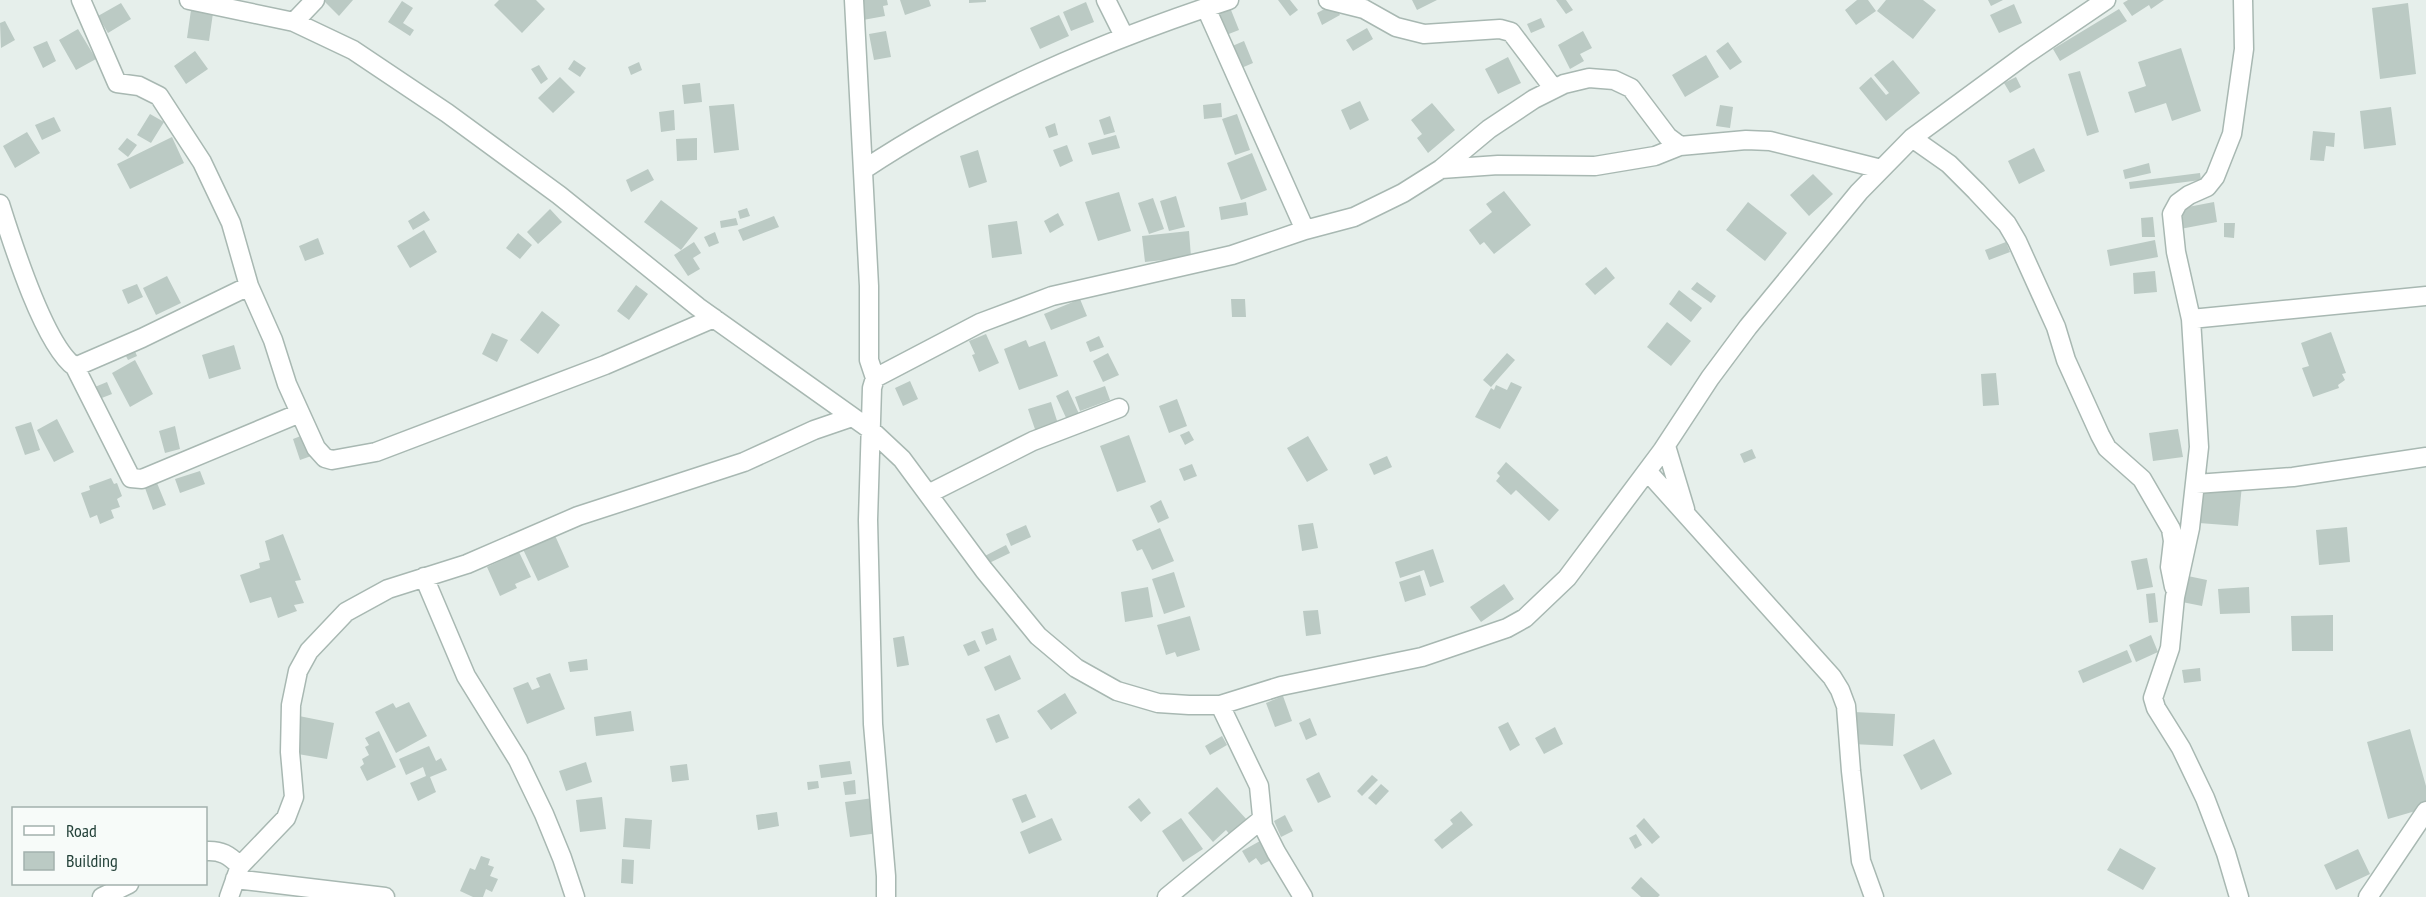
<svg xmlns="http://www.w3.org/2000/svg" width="2426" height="897" font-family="'PT Sans Narrow',sans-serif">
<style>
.building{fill:#bbcac4}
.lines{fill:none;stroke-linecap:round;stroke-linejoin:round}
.minor-casing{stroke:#a8b8b2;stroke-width:21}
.minor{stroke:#fff;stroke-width:18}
</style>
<rect width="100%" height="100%" fill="#e6efeb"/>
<path class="building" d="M323,0H353L339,16Z
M499,0H536L545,9L522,33L494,5Z
M859,0H887L888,5L883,6L885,16L863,20Z
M900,0H929L931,6L905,15Z
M969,0H986V2L969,3Z
M1278,0H1290L1298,10L1290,16Z
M1412,0H1437L1417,10Z
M1556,0H1566L1573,10L1566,14Z
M1857,0H1868L1876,11L1856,25L1845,10Z
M1886,0H1923L1936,10L1913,39L1877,11Z
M1988,0H2003L1991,6Z
M2128,0H2164L2151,9L2149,5L2132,16L2123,3Z
M402,1L413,8L403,23L414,30L410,36L388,22Z
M1086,2L1094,22L1071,31L1063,12Z
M121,3L131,19L108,33L98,16Z
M2408,3L2416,74L2380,79L2372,8Z
M1334,4L1340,15L1322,25L1317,13Z
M2014,4L2022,23L1999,33L1990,15Z
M1229,5L1239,30L1221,37L1211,13Z
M2119,9L2127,21L2060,61L2053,49Z
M191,10L213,13L209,41L187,38Z
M1059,15L1069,36L1040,49L1030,28Z
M1541,18L1545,27L1531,33L1527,24Z
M5,21L15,40L1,48L0,23Z
M1367,28L1373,39L1353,51L1346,40Z
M78,29L96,59L76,70L59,40Z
M886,31L891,57L874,60L869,34Z
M1583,31L1592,48L1580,54L1584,61L1570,69L1558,45Z
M47,41L56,61L43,68L33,47Z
M1244,41L1253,63L1232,72L1223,50Z
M1728,42L1742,62L1730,70L1716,51Z
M2181,48L2201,111L2172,121L2166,103L2135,113L2128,92L2146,86L2138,62Z
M195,51L208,69L186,84L174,66Z
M1706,55L1719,77L1685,97L1672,75Z
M1508,57L1521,83L1498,94L1485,69Z
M574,60L586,68L580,77L568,69Z
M1893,60L1920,93L1886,121L1859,88L1871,77L1886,95L1889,93L1874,75Z
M639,62L642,70L631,75L628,67Z
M539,65L548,79L541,84L531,69Z
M2080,71L2099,132L2087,136L2068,74Z
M560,77L575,92L553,113L538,98Z
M2016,77L2021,87L2010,93L2004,83Z
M700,83L702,102L684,104L682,85Z
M1360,101L1369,120L1350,130L1341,110Z
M1221,103L1222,117L1204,119L1203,105Z
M1432,103L1455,130L1428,153L1417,138L1422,134L1411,120Z
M734,104L739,150L714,153L709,106Z
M1720,105L1733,107L1730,128L1716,126Z
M2391,107L2396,145L2364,149L2360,111Z
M674,110L675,130L661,132L659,112Z
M150,114L164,122L151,143L137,135Z
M1237,114L1250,150L1235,155L1222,119Z
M1110,116L1115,132L1104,135L1099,120Z
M54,117L61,131L42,140L35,125Z
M1055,123L1058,135L1049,138L1045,127Z
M2313,131L2335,133L2334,147L2326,146L2324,161L2310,160Z
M27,132L40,153L15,168L3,146Z
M1116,135L1120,148L1092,155L1088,143Z
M172,137L184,163L130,189L117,164Z
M127,138L137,145L128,157L118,149Z
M697,138V160L677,161L676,139Z
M1067,145L1073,161L1060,167L1053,150Z
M2034,148L2045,171L2019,184L2008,161Z
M978,150L987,182L969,188L960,156Z
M1252,153L1267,190L1241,200L1227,163Z
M2149,163L2151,173L2125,179L2123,170Z
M648,169L654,180L631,192L626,180Z
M2200,173L2201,180L2130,189L2129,182Z
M1813,174L1833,194L1809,216L1790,195Z
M1504,191L1531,225L1494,254L1484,242L1480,245L1469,230L1492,212L1486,204Z
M1119,192L1131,231L1098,241L1085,202Z
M1176,196L1185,227L1169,231L1160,201Z
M1153,198L1164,229L1149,234L1138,203Z
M661,200L698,228L681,250L644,222Z
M1246,202L1248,215L1221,220L1219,207Z
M1748,202L1787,233L1765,261L1726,230Z
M2214,202L2217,222L2175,230L2172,210Z
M747,208L750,216L740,219L738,211Z
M550,209L562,222L538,244L527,232Z
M424,211L430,220L413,230L408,221Z
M1058,213L1064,225L1050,233L1044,221Z
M774,216L779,227L743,241L738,230Z
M2153,217L2155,237H2142L2141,218Z
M736,218L738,225L721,228L720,221Z
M1017,221L1022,254L992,258L988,225Z
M2224,223H2235L2234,238L2224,237Z
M424,230L437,252L410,268L397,246Z
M1189,231L1191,257L1145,262L1142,236Z
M715,232L719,243L709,247L704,237Z
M518,233L532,245L520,259L506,248Z
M318,238L324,254L305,261L299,246Z
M2155,240L2158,257L2110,266L2107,250Z
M694,242L701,253L693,258L700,269L688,276L674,255Z
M2006,242L2010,252L1989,260L1985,250Z
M1606,267L1615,278L1595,295L1585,284Z
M2155,271L2157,292L2134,294L2133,273Z
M167,276L181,303L156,315L143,288Z
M1697,282L1716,296L1711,303L1691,289Z
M137,284L143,297L128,304L122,290Z
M636,285L648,294L629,320L617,311Z
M1679,290L1702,308L1691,322L1669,304Z
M1080,299L1087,316L1051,330L1044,314Z
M1231,299H1245L1246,317H1232Z
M542,311L560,325L538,354L520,340Z
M1667,322L1691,341L1671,366L1647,347Z
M2331,332L2346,373L2342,374L2345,380L2338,385L2339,388L2313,397L2302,368L2309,366L2301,343Z
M492,333L508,340L497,362L482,354Z
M986,334L999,363L979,372L972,355L975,354L969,341Z
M1099,336L1104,347L1090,352L1086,342Z
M1026,340L1029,347L1045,341L1058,376L1019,390L1004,349Z
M132,344L137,356L128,360L122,348Z
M234,345L241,369L209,379L202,355Z
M1108,353L1119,375L1103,382L1093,361Z
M1507,353L1515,360L1491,387L1483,380Z
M135,360L153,394L130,407L112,373Z
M1996,373L1999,405L1983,406L1981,374Z
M910,381L918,399L903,406L895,388Z
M107,382L112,394L94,401L90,389Z
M1511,382L1522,387L1500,429L1475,417L1491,388L1494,390L1496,385L1507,390Z
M1105,386L1110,400L1080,411L1075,397Z
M1068,390L1080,416L1068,422L1056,396Z
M1177,399L1187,426L1169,433L1159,406Z
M1051,402L1059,427L1037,435L1028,409Z
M57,419L74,452L54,462L37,430Z
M31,422L40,450L25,455L15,427Z
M175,426L180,449L165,453L159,431Z
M2178,429L2183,457L2153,461L2149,433Z
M1189,431L1194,440L1185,445L1180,435Z
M306,434L314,455L300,460L293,439Z
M1129,435L1146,482L1117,492L1100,446Z
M1308,436L1328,470L1307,482L1287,448Z
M1752,449L1756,458L1744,463L1740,454Z
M1387,456L1392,467L1374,475L1369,464Z
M1506,462L1559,510L1549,521L1516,490L1511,495L1496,481L1500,476L1497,473Z
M1192,464L1197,476L1184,481L1179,469Z
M200,471L205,484L180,493L175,479Z
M111,478L114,484L117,483L122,496L117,499L120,507L111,510L114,518L100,524L97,515L90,518L81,493L90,490L89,486Z
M2203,481L2242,485L2238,526L2199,523Z
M157,483L166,505L153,510L145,488Z
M1161,500L1169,518L1158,523L1150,506Z
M1313,523L1318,548L1302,551L1298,525Z
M1026,525L1031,537L1011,546L1006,534Z
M2347,527L2350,562L2319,565L2316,530Z
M1160,528L1174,561L1152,570L1142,549L1137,551L1132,540Z
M553,531L569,567L538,581L521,545Z
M283,534L301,580L295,581L304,603L294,605L297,611L278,618L271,597L250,603L240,575L260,568L259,563L270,560L265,541Z
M1006,545L1010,553L985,565L981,558Z
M1433,549L1444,582L1430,587L1424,570L1400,578L1395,562Z
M519,552L531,577L515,584L517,588L500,596L487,567Z
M2147,558L2153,587L2137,590L2131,561Z
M1174,572L1185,607L1164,614L1152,579Z
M1420,575L1426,595L1405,602L1399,582Z
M2183,575L2207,580L2202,606L2177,601Z
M1504,584L1514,599L1481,622L1470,607Z
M1148,587L1153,617L1125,622L1121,592Z
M2249,587L2250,613L2220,614L2218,589Z
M2155,593L2158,622L2149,623L2146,594Z
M1318,610L1321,634L1306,636L1303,611Z
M2333,615V651H2292L2291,616Z
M1190,616L1200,650L1177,657L1175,652L1166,655L1157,625Z
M993,628L997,640L986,645L981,632Z
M2151,635L2158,652L2136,662L2129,645Z
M904,636L909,665L897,667L893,638Z
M975,640L980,651L968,656L963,645Z
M2127,650L2132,662L2083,683L2078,671Z
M1010,655L1021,679L995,691L984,667Z
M587,659L588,670L570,672L568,662Z
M2200,668L2201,681L2184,683L2182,670Z
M550,673L565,709L527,724L513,688L528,682L532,690L540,687L536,678Z
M1065,693L1077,713L1051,730L1037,711Z
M1283,696L1292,721L1275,727L1266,703Z
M409,702L427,736L396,753L375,712L393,703L396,708Z
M631,711L634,731L596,736L594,717Z
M1854,712L1895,714L1893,746L1852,744Z
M999,714L1009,738L996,743L986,719Z
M299,716L334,723L327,759L292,753Z
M1310,718L1317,735L1306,740L1299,723Z
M1508,722L1520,745L1510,751L1498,727Z
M1555,727L1563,744L1544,754L1535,738Z
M2410,729L2426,786V808L2388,819L2367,742Z
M379,731L396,767L367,781L360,767L364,764L362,759L369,755L365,747L369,745L365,738Z
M1222,736L1227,745L1210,755L1205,746Z
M1934,739L1952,774L1921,790L1903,755Z
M429,746L436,761L441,758L447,770L430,777L436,792L418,801L410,783L426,776L423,767L406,775L399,759Z
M850,761L852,774L821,778L819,765Z
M586,762L592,782L566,791L559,771Z
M687,764L689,780L672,782L670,766Z
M1319,772L1331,797L1318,803L1306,779Z
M1372,775L1378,780L1362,796L1357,791Z
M855,780L856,794L845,795L843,782Z
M818,781L819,788L808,790L807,782Z
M1381,784L1389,791L1376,805L1368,798Z
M1217,787L1248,821L1231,836L1226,830L1213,842L1188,813Z
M1026,794L1036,817L1022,823L1012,799Z
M602,797L606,829L580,832L576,800Z
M873,798L878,833L850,837L845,802Z
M1139,798L1151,813L1141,822L1128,807Z
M1461,811L1473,825L1442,849L1434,840L1453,824L1450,820Z
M777,812L779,826L758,830L756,815Z
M1285,815L1293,831L1281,837L1274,821Z
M625,818L652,820L650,849L623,847Z
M1052,818L1062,840L1029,854L1020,832Z
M1181,818L1203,849L1183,862L1162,831Z
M1644,818L1660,837L1652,844L1636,826Z
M1636,834L1642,845L1635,849L1629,838Z
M1260,841L1271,860L1261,865L1256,858L1249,863L1242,851Z
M2120,848L2156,868L2143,890L2107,870Z
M2358,849L2370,874L2336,890L2324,865Z
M481,856L490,859L488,865L494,867L490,876L498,879L492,892L486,889L483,897H473L460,891L470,868L475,870Z
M622,859L634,860L633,884L621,883Z
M1641,877L1660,895L1658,897H1641L1631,888Z"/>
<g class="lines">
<defs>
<path id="minor" d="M81,0L117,83L139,86L159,96L202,162L231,223L249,286L273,340L287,384L316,448L325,458L332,460L376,452L605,365L714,318
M189,0L294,22L353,50L447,113L559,195L698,307L871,430L902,459L984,570L1038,636L1076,668L1117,691L1158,703L1189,705H1220L1281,686L1422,657L1507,628L1525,618L1567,578L1662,451L1710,378L1748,327L1859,192L1912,138L2025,55L2106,0
M854,0L869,286V360L875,378
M1106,0L1124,36
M1328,0L1364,9L1396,27L1424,34L1500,29L1511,32L1554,89
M1206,8L1305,230
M294,22L315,0
M1912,138L1949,164L1976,191L2007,224L2017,241L2056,327L2066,360L2100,435L2107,448L2142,479L2171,529L2173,541L2170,567L2174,587
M1441,169L1498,165L1595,166L1655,156L1680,146
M863,170C976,95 1100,42 1229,0
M0,204C12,242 44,345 75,367L142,338L249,286
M2191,319L2426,296
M75,367L131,478L142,479L300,413
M1666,446L1685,509
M1647,471L1832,677L1840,690L1846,706L1851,771L1861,861L1874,897
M2196,484L2293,477L2426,457
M928,494L1033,441L1119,408
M424,577L466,676L518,760L544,814L562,858L575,897
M1220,705L1259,786L1263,826L1276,852L1303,897
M206,851C221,850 229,855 240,866
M235,879L385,897
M102,897L129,884
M229,897L240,866L286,818L294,797L290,752L291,705L298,671L309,651L346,612L388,589L467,564L578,516L744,462L814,430L852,417
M886,897V876L873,724L868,520L872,388L875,378L980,323L1052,296L1232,255L1305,230L1354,217L1403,193L1441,169L1489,129L1534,99L1564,84L1589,78L1614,80L1631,88L1668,137L1680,146L1746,140L1770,141L1881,169
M1167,897L1262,819
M2239,897L2226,853L2205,798L2181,748L2156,708L2153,698L2170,648L2175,597L2190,528L2199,447L2191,319L2176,252L2172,214L2178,203L2189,195L2207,187L2215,177L2232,134L2244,49L2243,0
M2368,897L2426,811"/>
</defs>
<use href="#minor" class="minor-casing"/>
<use href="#minor" class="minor"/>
</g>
<rect x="12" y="807" width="195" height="78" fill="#f7fbf9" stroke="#a3b1ad" stroke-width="1.5"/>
<rect x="24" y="826" width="30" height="9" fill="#ffffff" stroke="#a3b1ad" stroke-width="1.5"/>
<text x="66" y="837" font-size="18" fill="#24423a">Road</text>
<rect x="24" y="852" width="30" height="18" fill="#bbcac4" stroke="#a3b1ad" stroke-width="1.5"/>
<text x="66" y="867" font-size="18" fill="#24423a">Building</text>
</svg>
